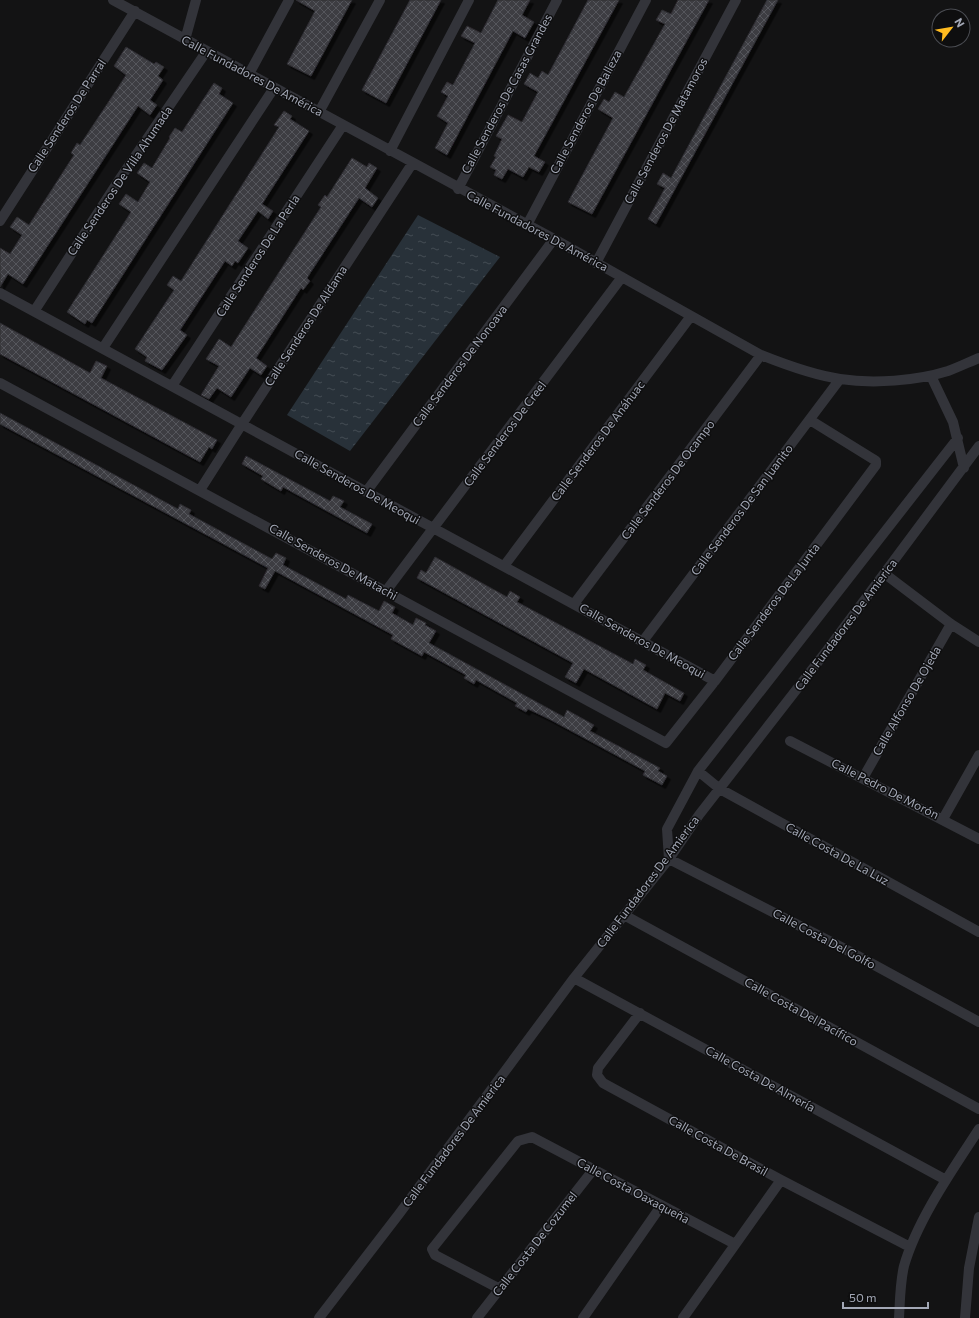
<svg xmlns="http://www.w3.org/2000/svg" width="979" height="1318" font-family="Commissioner,sans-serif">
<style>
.water{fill:url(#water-ripples)}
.building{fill:url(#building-cross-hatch);stroke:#2d2c31;filter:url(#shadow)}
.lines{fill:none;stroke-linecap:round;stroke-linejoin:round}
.minor{stroke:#33343a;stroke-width:10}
.labels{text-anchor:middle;stroke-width:3;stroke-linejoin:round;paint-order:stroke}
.street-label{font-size:12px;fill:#a3a8b6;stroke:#0e0e0f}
</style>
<defs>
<pattern id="water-ripples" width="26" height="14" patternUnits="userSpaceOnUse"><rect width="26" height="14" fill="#283139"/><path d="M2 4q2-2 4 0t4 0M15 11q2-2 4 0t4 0" fill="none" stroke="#444c53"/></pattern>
<pattern id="building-cross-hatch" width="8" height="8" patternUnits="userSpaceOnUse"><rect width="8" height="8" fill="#3c3d42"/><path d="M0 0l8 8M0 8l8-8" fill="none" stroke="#55565b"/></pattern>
<filter id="shadow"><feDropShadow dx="3.5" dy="3.5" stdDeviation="0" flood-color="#0009"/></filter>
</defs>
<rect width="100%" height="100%" fill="#131314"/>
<path class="water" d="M418,215L500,257L350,451L287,415Z"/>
<path class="building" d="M296,0H352L311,76L287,64L315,11Z
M410,0H441L386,103L362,90Z
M498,0H530L522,15L534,22L525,38L513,31L447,155L435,148L448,123L437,116L448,96L441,92L447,82L453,85L475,43L461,36L467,26L481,33Z
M588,0H619L534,156L545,162L539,172L529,167L523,177L508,169L502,179L494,175L496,170L490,167L496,157L494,156L502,139L496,136L508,115L522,122L538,92L524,84L530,73L538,78L542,71L548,75Z
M678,0H709L592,214L568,202L613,118L598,109L604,99L609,102L615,92L624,97L665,24L656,20L662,10L671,14Z
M767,0H778L656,224L648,219L665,188L657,184L663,173L671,178Z
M126,47L154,64L156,62L164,67L158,76L163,80L150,100L157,105L150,115L138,106L23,284L8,274L0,287V248L10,254L22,235L10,227L17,217L29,225L74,155L71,153L77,143L80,145L119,86L126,75L114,66Z
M214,83L222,88L219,94L233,103L92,323L87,320L85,324L67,312L131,212L119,204L126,194L138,202L150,182L137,173L144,163L152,168L170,138L169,137L175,128L182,132Z
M284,111L292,116L290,119L309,131L262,204L273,211L268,219L258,211L238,241L248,248L238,263L235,261L232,266L225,261L180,330L187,335L162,370L145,361L147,357L135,349L174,290L167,285L173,276L181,281L279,127L274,125Z
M352,158L367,167L369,163L377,168L365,188L378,198L372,207L359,198L307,278L310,281L303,290L301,288L256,358L267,366L261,375L250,368L231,397L217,388L209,399L201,395L219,366L206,359L219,339L231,347L321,207L318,205L325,195L327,197Z
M0,323L90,373L96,361L107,366L101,378L217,440L212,449L209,447L200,462L0,354Z
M0,413L178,509L180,504L191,510L189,514L272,559L276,553L286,558L283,565L346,599L348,595L379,611L384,601L395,607L392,613L413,625L416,618L426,623L425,625L436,631L429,643L564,717L567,710L594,725L590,731L660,768L658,771L667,776L662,785L643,775L645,771L549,719L528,709L526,712L515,706L517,703L476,680L474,684L464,678L466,675L424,652L422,656L391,639L393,635L275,571L265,589L259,586L268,568L0,424Z
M246,456L330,501L333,496L344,501L340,507L372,524L367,533L283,487L281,491L261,479L263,476L242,464Z
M435,557L507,597L510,591L520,597L517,602L633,664L635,659L646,665L643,670L684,693L680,701L665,693L657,709L584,669L576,683L565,677L573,663L417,578L421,570L426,573Z"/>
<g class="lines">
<path class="minor" d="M113,0L554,239L761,355C786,365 813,375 840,379C873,384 916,381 948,371C959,367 969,362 979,358
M185,40L196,0
M249,74L289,0
M319,112L380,0
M390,151L469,0
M458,189L557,0
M0,221L135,11
M527,225L646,0
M596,263L736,0
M0,293L715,681
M35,310L121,177L206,52
M103,348L274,88
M931,376L953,422L964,468
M0,383L666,743L715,681L876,465V461L873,459L810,420
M172,386L343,125
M958,438L698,771L667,829L669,859L845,949L979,1022
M200,490L242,424L412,164
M366,492L554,239
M504,566L691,316
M885,574L951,624L979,642
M386,591L622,277
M574,604L761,355
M643,641L840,379
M790,741L979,839
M698,771L720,789L979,932
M863,778L951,624
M943,819L979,755
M624,915L979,1109
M574,978L946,1180
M640,1013L598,1068L597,1075L603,1083L781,1180L910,1247
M500,1289L435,1255L432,1249L518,1141L532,1137L735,1244
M319,1318L399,1214L574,978L669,859L699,815L828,649L979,446
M477,1318L593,1170
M583,1318L661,1206
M683,1318L781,1180
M899,1318C900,1301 900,1283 904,1266C917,1220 953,1169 979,1129
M965,1318L969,1268L979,1217"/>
</g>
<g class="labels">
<g class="street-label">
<text transform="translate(252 76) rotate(28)" y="4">Calle Fundadores De América</text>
<text transform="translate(507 94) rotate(-62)" y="4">Calle Senderos De Casas Grandes</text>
<text transform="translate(586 112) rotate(-62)" y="4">Calle Senderos De Balleza</text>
<text transform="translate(67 116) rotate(-57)" y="4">Calle Senderos De Parral</text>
<text transform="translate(666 131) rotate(-62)" y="4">Calle Senderos De Matamoros</text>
<text transform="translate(120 181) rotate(-56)" y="4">Calle Senderos De Villa Ahumada</text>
<text transform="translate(537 231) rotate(28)" y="4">Calle Fundadores De América</text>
<text transform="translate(258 256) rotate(-57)" y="4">Calle Senderos De La Perla</text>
<text transform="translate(306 326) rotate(-57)" y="4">Calle Senderos De Aldama</text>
<text transform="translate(460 366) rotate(-53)" y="4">Calle Senderos De Nonoava</text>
<text transform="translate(505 434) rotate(-53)" y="4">Calle Senderos De Creel</text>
<text transform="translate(598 441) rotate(-53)" y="4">Calle Senderos De Anáhuac</text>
<text transform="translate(668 480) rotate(-53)" y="4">Calle Senderos De Ocampo</text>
<text transform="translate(357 487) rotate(29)" y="4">Calle Senderos De Meoqui</text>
<text transform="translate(742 510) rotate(-53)" y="4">Calle Senderos De San Juanito</text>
<text transform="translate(333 562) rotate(29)" y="4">Calle Senderos De Matachi</text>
<text transform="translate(774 602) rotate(-53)" y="4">Calle Senderos De La Junta</text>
<text transform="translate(846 625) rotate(-53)" y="4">Calle Fundadores De Amierica</text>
<text transform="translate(642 641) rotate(29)" y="4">Calle Senderos De Meoqui</text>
<text transform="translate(907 701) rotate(-60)" y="4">Calle Alfonso De Ojeda</text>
<text transform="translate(885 789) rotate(27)" y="4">Calle Pedro De Morón</text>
<text transform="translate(837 854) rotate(29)" y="4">Calle Costa De La Luz</text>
<text transform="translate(648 882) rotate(-53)" y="4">Calle Fundadores De Amierica</text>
<text transform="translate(824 939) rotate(28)" y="4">Calle Costa Del Golfo</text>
<text transform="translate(801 1012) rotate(29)" y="4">Calle Costa Del Pacífico</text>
<text transform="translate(760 1079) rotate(29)" y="4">Calle Costa De Almería</text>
<text transform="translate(454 1141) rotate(-53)" y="4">Calle Fundadores De Amierica</text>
<text transform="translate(718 1146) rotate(29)" y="4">Calle Costa De Brasil</text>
<text transform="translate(633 1191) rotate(28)" y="4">Calle Costa Oaxaqueña</text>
<text transform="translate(535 1244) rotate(-52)" y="4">Calle Costa De Cozumel</text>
</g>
</g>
<g transform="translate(951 28) rotate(59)"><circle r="19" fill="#0e0e0f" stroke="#4a4c52"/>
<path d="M0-3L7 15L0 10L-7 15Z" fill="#ffbb20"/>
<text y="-6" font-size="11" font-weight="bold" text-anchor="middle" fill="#a3a8b6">N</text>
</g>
<path d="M843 1302v6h85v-6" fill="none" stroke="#a3a8b6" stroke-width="2"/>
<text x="849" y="1302" font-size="12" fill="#a3a8b6" stroke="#0e0e0f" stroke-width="3" paint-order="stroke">50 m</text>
</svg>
